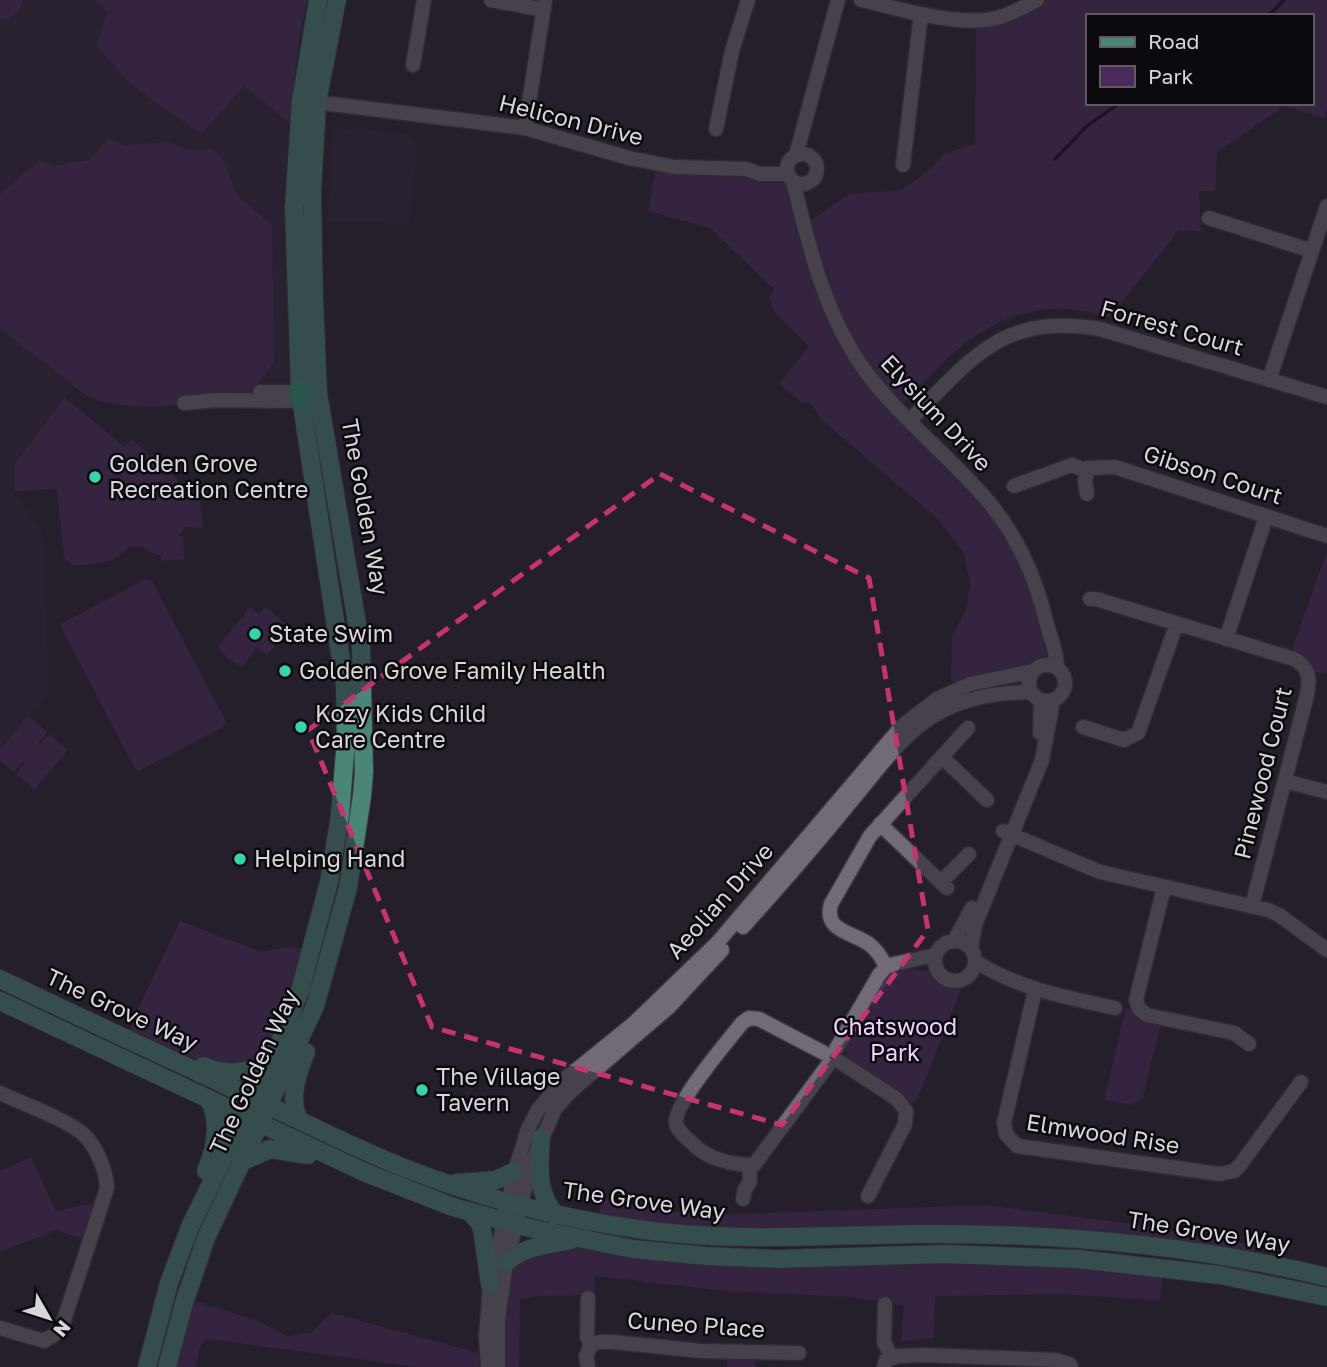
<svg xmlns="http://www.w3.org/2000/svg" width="1327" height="1367" font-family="'Golos Text',sans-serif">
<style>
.built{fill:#2f2535}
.green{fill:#492a5b;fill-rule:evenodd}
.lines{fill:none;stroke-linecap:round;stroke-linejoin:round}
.stream{stroke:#1b0228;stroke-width:3.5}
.minor-casing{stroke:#3f3942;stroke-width:17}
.major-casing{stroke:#3f3942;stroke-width:20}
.highway-casing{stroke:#3f3942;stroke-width:24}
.minor{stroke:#726a77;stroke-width:14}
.major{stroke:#4a8577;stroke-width:18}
.highway{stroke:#2f9777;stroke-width:21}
.marked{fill:none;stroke:#c5346e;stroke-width:5;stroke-dasharray:14 9;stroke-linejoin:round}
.poi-dot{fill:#36d4a7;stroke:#0d0a0f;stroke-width:2.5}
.labels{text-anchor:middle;stroke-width:5;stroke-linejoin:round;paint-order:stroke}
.street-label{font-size:23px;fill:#d9d5dc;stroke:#0d0a0f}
.poi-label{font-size:23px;fill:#d9d5dc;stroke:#0d0a0f;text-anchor:start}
.park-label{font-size:23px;fill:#ecd2fd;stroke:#0d0a0f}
</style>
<rect width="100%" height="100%" fill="#251f2a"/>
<path class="built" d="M0,0H232L297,57L300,395L184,403H107L74,386L15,464V491L44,534L49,693L0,759Z
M335,128L406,133L414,139L417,152L410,222L327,221L329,194L332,186L330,164L332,136Z"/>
<path class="green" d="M0,0H23L20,10L7,20L0,19Z
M95,0H307L300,33L289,122L244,86L201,134L140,91L126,79L97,46L107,12Z
M1037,0H1327V110L1324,118L1284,106L1217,152L1215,191H1199L1201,232L1179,230L1110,317C1096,314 1082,310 1068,309C991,305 946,358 898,409L1005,525L1047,625L1046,665L1033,671L960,688L951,680L952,636L966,610L970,583L964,553L937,518L823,421L810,403L801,402L779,384L809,347L774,311L769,297L775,290L710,228L648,211L657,164L788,174L806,224L849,194L902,190L929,170L944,154L975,143L976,19ZM1087,16H1311V103H1087Z
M108,139L125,145L168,142L188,150H214L224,162L237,196L272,225L274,362L251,393C205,403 134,416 90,397C79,392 69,382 60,374C40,359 18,345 0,327V194L40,160L53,166L89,160Z
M65,397L124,447L131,439L200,499L203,528L185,527L178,536H183L184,559L161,561V555C151,555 145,545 135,546C125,547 120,557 112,560C100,564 85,564 73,566L64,558L57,489L15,491V464Z
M1327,551V673L1308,672L1289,658Z
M147,579L152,581L226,722L225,726L140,770L135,769L61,627L62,623Z
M250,607L259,614L265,607L285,623L281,628L283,637L267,655L257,648L242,667L228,659L218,647Z
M28,716L47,732L38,743L40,745L49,734L68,750L34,790L16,774L24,764L23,762L14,772L0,761V750Z
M180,921L262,952L285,947L313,949L270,1063L206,1067L129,1040L134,1017Z
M897,969C908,970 922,969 932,973C945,979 946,989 964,981L918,1098L908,1106L848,1061L846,1049L842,1046L879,983Z
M1126,1008L1162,1019L1143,1097L1132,1105L1104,1100Z
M31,1157L56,1211L103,1201L90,1242L57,1230L0,1252V1171Z
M602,1197L662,1211L713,1215L985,1205L1133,1224L1258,1246L1249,1260L1207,1253L895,1235L598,1223Z
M578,1239L633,1249L1163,1268L1160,1300L1060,1294L935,1296L934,1338L901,1341L904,1305L851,1297L725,1291L595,1276L594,1295L533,1296L520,1300L519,1367H491L502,1262Z
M195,1301L258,1321L287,1336L310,1333L332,1313L478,1353L479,1367H417L207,1339L201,1345L195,1367H175Z
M754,1357L756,1367H727V1358Z"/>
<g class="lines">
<path class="stream" d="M1268,16L1284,0
M1055,159L1088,125L1120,103"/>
<defs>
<path id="minor" d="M491,0L544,10
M861,0C901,9 956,27 997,18C1012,14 1024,7 1037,0
M413,65L424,0
M307,101L525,128L629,158L674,167L746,169L760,174H788
M525,128L545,0
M716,129L732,51L748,0
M787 169a15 15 0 1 1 30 0a15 15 0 1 1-30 0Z
M796,155L838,0
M903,165L921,14
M793,181C809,246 823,309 861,365C898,418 951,456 992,506C1019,540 1036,579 1046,621C1050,637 1057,651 1057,667
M1209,218L1312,251
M1269,380L1327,206
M260,392H306
M184,403L217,400L290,401L308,397
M909,421C973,358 1001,313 1100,329L1327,397
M1014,486L1072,465L1086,471
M1087,494L1085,481L1088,468L1115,467L1327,536
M1090,599H1096L1294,659C1310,668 1310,678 1307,695L1252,906
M1226,639L1266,517
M1029 683a18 18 0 1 1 36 0a18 18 0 1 1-36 0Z
M1083,727L1124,740L1138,733L1177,623
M1040,733L1041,701
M942,757L987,800
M1285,781L1327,792
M880,824L947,888
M1003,831L1100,872L1268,910L1279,915L1327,950
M941,882L969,854
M1164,887L1136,1000L1139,1009L1147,1015L1234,1033L1249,1044
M743,927C779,887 814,847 848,805C874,775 899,737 933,716C964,697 996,693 1031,692
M935 961a20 20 0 1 1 40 0a20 20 0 1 1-40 0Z
M954,941L972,908
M971,948L975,925L1042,760L1053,701
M975,961C1018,989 1066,997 1115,1008
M886,967C882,958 877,950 869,944C852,932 823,931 831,904L870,836L968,728
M1035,990L1004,1123L1006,1134L1017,1146L1220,1174L1234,1171L1240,1165L1301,1082
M836,1049L879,975L886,967L894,964L936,955
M824,1053L759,1019L749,1018L742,1023C728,1041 674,1103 676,1123C677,1131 687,1138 693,1144C707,1159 733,1165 754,1165L828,1065
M840,1062L897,1099L906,1111L905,1124L868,1196
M0,1093C19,1102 70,1121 83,1134C97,1147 106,1170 107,1188L63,1323L54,1335L44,1341L0,1328
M743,1199L745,1189L750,1182L749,1165
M885,1304L884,1342L892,1358
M591,1345L599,1342H613L701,1351L799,1353
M488,1367L486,1337L490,1285L516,1167L528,1129L538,1110L560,1083L633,1024L718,942L902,726L937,699L970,684L1033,671
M498,1367V1319L506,1263L531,1164L555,1109L570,1092L669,1007L722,950
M588,1367L586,1356L591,1345L587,1337L588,1298
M884,1367L886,1360L899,1356L921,1355L1056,1360L1069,1364L1071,1367"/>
<path id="major" d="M300,391L294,207L301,101L318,0
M0,979C77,1016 155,1052 232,1088C289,1115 345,1144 402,1167C478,1197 557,1218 637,1229C731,1243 826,1235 921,1234C1057,1233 1194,1245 1327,1277
M0,1001L364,1172L453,1207L530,1228L633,1249L706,1256L777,1259L945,1254L1078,1259L1220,1275L1327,1297
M203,1066C226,1076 248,1073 270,1063
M299,1120C288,1098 298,1072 306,1052
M541,1138C539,1168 536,1190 555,1215
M241,1162L270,1149L308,1155
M206,1171C216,1148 221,1123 209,1099
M456,1183L496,1180L515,1171
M470,1212L479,1222L482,1229L490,1285
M506,1263C523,1246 548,1245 571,1240
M147,1367L169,1283L190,1227L281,1039L300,991L329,882L340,815L346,740L345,686L301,399
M167,1367L184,1303L206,1238L315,1006L348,888L362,796L364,772L361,647L318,393L314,298L312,192L317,102L337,0"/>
<path id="highway" d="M300,391L301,399"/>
</defs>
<use href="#minor" class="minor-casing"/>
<use href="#major" class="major-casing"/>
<use href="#highway" class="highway-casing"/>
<use href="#minor" class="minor"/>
<use href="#major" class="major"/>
<use href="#highway" class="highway"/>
</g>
<path d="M0 0H1327V1367H0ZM660,474L869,578L928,930L782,1125L432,1027L308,730Z" fill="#251f2a" fill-opacity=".55" fill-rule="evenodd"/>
<path class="marked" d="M660,474L869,578L928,930L782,1125L432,1027L308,730Z"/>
<g class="poi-dot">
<circle cx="95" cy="477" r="7"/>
<circle cx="255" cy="634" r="7"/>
<circle cx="285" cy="671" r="7"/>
<circle cx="301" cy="727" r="7"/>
<circle cx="240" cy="859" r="7"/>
<circle cx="422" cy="1090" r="7"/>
</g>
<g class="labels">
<g class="street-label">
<text transform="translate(571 120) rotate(14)" y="8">Helicon Drive</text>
<text transform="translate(1172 328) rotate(16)" y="8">Forrest Court</text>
<text transform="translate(936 413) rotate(47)" y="8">Elysium Drive</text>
<text transform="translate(1213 475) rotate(18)" y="8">Gibson Court</text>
<text transform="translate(365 507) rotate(80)" y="8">The Golden Way</text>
<text transform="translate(1263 773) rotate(-76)" y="8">Pinewood Court</text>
<text transform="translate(720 901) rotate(-48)" y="8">Aeolian Drive</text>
<text transform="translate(122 1010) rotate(25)" y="8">The Grove Way</text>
<text transform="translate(254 1072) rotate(-65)" y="8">The Golden Way</text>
<text transform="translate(1103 1134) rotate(9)" y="8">Elmwood Rise</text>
<text transform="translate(644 1201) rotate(8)" y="8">The Grove Way</text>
<text transform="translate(1209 1232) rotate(9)" y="8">The Grove Way</text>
<text transform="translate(696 1325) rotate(4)" y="8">Cuneo Place</text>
</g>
<g class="poi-label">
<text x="109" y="472">Golden Grove<tspan x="109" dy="26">Recreation Centre</tspan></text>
<text x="269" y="642">State Swim</text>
<text x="299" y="679">Golden Grove Family Health</text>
<text x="315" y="722">Kozy Kids Child<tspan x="315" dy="26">Care Centre</tspan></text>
<text x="254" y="867">Helping Hand</text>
<text x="436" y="1085">The Village<tspan x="436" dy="26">Tavern</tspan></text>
</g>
<g class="park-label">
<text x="895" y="1035">Chatswood<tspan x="895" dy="26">Park</tspan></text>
</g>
</g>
<rect x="1086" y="14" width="228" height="91" fill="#0d0a0f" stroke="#5f5b61" stroke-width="2"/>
<rect x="1100" y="37" width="35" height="10" fill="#4a8577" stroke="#5f5b61" stroke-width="2"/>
<text x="1148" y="49" font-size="21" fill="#d9d5dc">Road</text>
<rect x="1100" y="66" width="35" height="21" fill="#492a5b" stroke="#5f5b61" stroke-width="2"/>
<text x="1148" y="84" font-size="21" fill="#d9d5dc">Park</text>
<g transform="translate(49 1318) rotate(129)" stroke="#0d0a0f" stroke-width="5" paint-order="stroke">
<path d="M0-5L12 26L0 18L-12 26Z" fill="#d9d5dc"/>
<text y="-10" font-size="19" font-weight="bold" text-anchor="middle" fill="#d9d5dc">N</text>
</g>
</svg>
